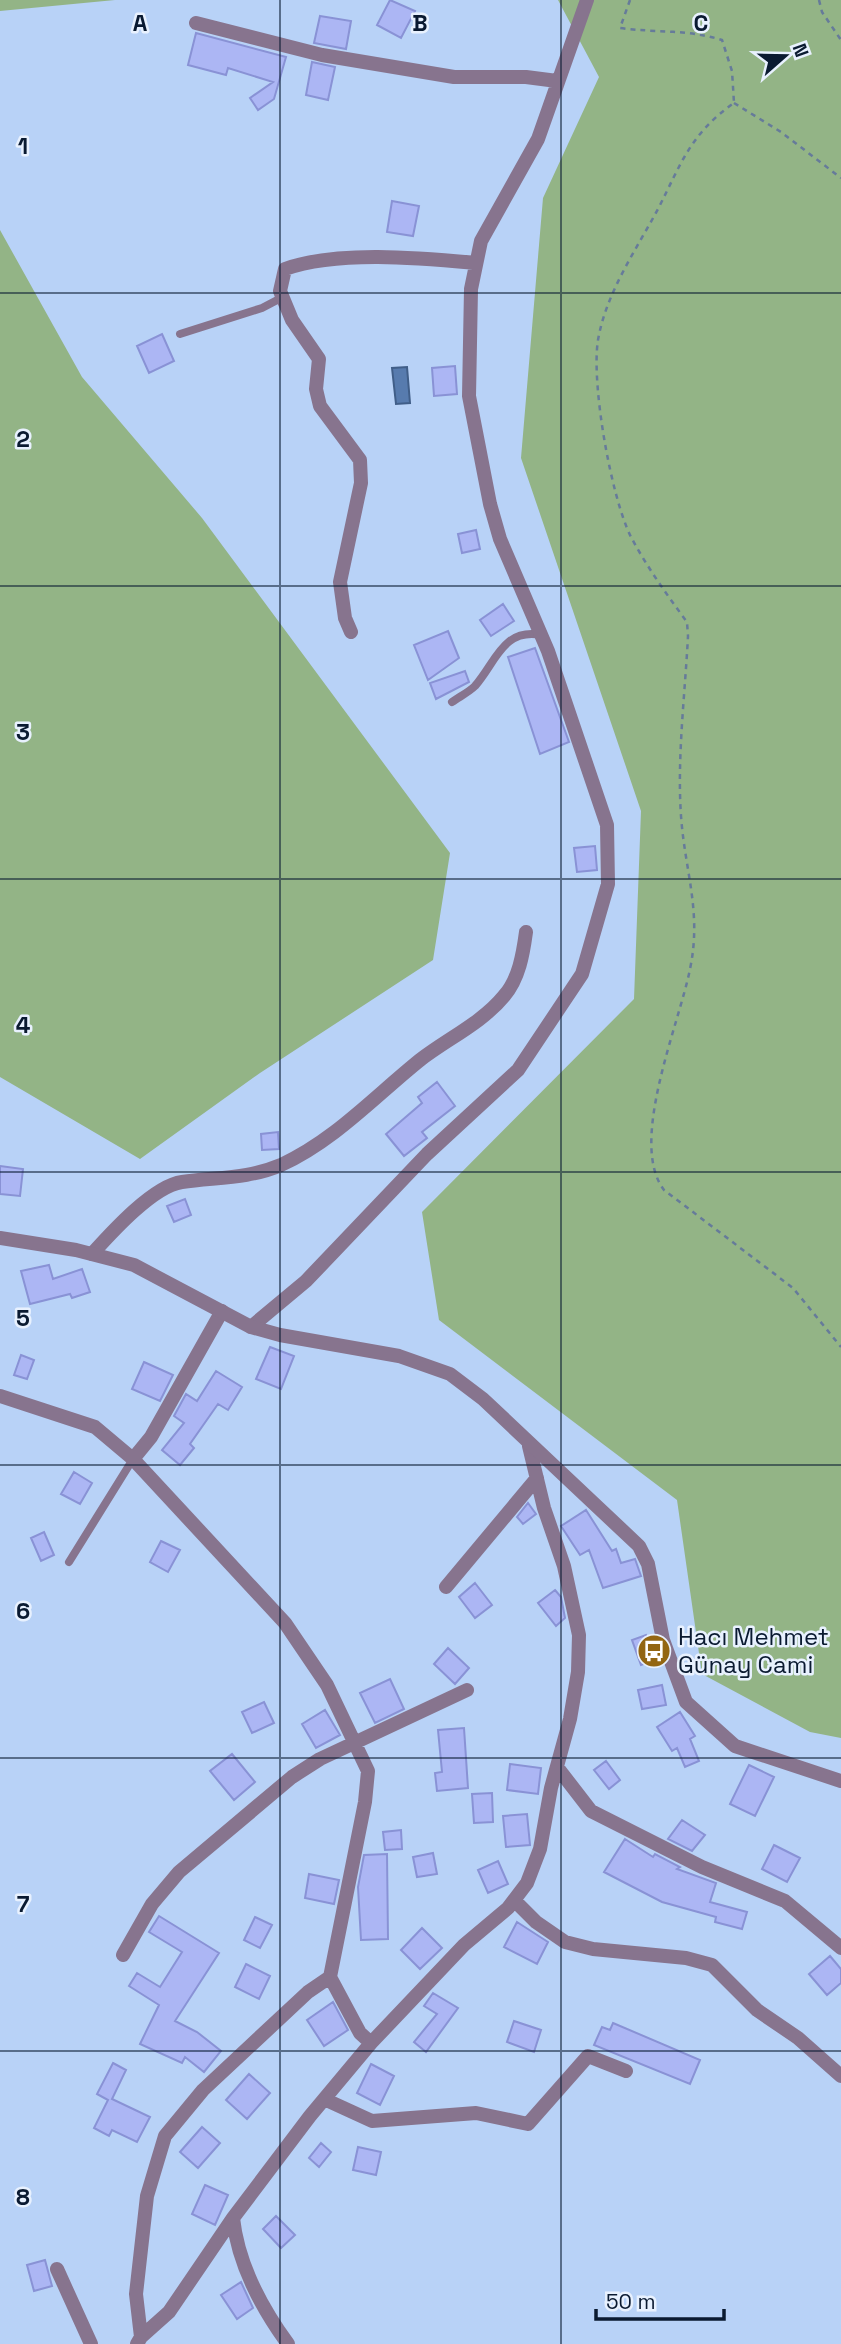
<svg xmlns="http://www.w3.org/2000/svg" width="841" height="2344" font-family="'Space Grotesk',sans-serif">
<style>
.green{fill:#93b486}
.water{fill:#577bae;stroke:#405e88;stroke-width:2}
.building{fill:#acb6f4;stroke:#8992d5;stroke-width:2}
.lines{fill:none;stroke-linecap:round;stroke-linejoin:round}
.path{stroke:#667b9a;stroke-width:2.5;stroke-dasharray:5 5;stroke-linecap:butt}
.service{stroke:#87748e;stroke-width:8}
.minor{stroke:#87748e;stroke-width:14}
.tertiary{stroke:#87748e;stroke-width:14}
.grid{fill:none;stroke:#0a1a31;stroke-width:2;stroke-opacity:0.55}
.labels{text-anchor:middle;stroke-width:5;stroke-linejoin:round;paint-order:stroke}
.poi-label{font-size:24px;fill:#0a1a31;stroke:#e8f1fe;text-anchor:start}
.grid-label{font-size:23px;text-anchor:middle;font-weight:bold;fill:#0a1a31;stroke:#e8f1fe;stroke-width:5;stroke-linejoin:round;paint-order:stroke}
</style>
<rect width="100%" height="100%" fill="#b8d2f7"/>
<path class="green" d="M0,0H115L0,11Z
M558,0H841V1738L810,1732L702,1674L677,1500L439,1320L422,1212L634,999L641,811L521,458L543,198L599,77Z
M0,230L82,377L202,518L450,853L433,960L260,1073L140,1159L0,1077Z"/>
<path class="water" d="M407,367L410,403L396,404L392,368Z"/>
<path class="building" d="M390,0L415,11L401,38L377,25Z
M320,16L351,21L346,49L314,43Z
M196,33L286,57L274,99L258,110L250,98L273,82L228,68L226,75L188,65Z
M312,62L335,67L328,100L306,95Z
M392,201L419,206L413,236L387,232Z
M162,334L174,361L149,373L137,346Z
M455,366L457,394L434,396L432,368Z
M476,530L480,549L462,553L458,534Z
M503,604L514,621L491,636L480,620Z
M448,631L459,658L428,680L414,645Z
M535,648L569,742L540,754L508,657Z
M465,671L469,682L436,699L430,683Z
M595,846L597,870L577,872L574,848Z
M437,1082L455,1106L422,1132L427,1138L404,1156L386,1134L422,1103L418,1097Z
M278,1132L279,1149L262,1150L261,1134Z
M0,1166L23,1169L20,1196L0,1194Z
M185,1199L191,1215L174,1222L167,1206Z
M49,1265L53,1279L82,1269L90,1292L72,1298L70,1294L30,1304L21,1271Z
M270,1347L294,1356L281,1389L256,1379Z
M21,1355L34,1360L27,1379L14,1375Z
M144,1362L173,1375L160,1401L132,1389Z
M216,1371L242,1387L228,1410L218,1404L190,1444L194,1448L180,1465L162,1450L184,1423L174,1416L186,1394L197,1401Z
M74,1472L92,1483L80,1504L61,1494Z
M528,1503L536,1514L523,1524L517,1517Z
M586,1510L612,1551L616,1549L621,1563L635,1559L641,1576L603,1588L589,1550L580,1555L561,1526Z
M44,1532L54,1555L41,1561L31,1538Z
M161,1541L180,1550L168,1572L150,1562Z
M475,1583L492,1605L475,1618L459,1597Z
M555,1590L561,1597L565,1618L556,1626L538,1603Z
M646,1635L655,1660L641,1665L632,1640Z
M448,1648L469,1668L455,1684L434,1664Z
M390,1679L404,1709L375,1723L360,1693Z
M662,1685L666,1705L642,1709L638,1690Z
M264,1702L274,1723L252,1733L242,1712Z
M325,1710L340,1735L316,1748L302,1724Z
M680,1712L695,1736L690,1739L699,1761L685,1767L677,1748L672,1751L657,1727Z
M464,1728L468,1788L437,1791L435,1773L442,1772L438,1730Z
M232,1754L255,1782L234,1800L210,1771Z
M606,1761L620,1780L609,1789L594,1770Z
M510,1764L541,1768L538,1794L507,1790Z
M749,1765L774,1777L755,1816L730,1804Z
M492,1793L493,1822L474,1823L472,1794Z
M527,1814L530,1845L506,1847L503,1816Z
M682,1820L705,1835L692,1851L668,1839Z
M401,1830L402,1849L385,1850L383,1832Z
M625,1839L653,1857L655,1854L680,1867L677,1869L716,1883L710,1902L747,1912L742,1929L715,1922L716,1917L662,1902L604,1872Z
M774,1845L800,1858L787,1882L762,1869Z
M433,1853L437,1874L417,1877L413,1857Z
M387,1854L388,1939L361,1940L358,1887L364,1855Z
M498,1861L508,1884L488,1893L478,1870Z
M309,1874L339,1880L334,1904L305,1898Z
M159,1916L219,1953L175,2021L197,2032L221,2051L204,2072L185,2057L182,2063L140,2044L159,2005L129,1986L137,1973L160,1987L182,1952L149,1932Z
M255,1917L272,1925L260,1948L244,1940Z
M517,1922L548,1942L537,1964L504,1947Z
M422,1928L442,1948L420,1969L401,1950Z
M830,1956L841,1969V1983L827,1995L809,1974Z
M246,1964L270,1976L259,1999L235,1987Z
M433,1993L458,2008L426,2052L414,2042L437,2014L424,2006Z
M333,2002L348,2030L324,2046L307,2020Z
M514,2021L541,2030L534,2052L507,2042Z
M613,2023L700,2060L690,2084L594,2045L602,2027L610,2030Z
M113,2063L126,2070L112,2099L150,2117L137,2142L112,2130L109,2136L94,2128L108,2100L97,2094Z
M371,2064L394,2076L380,2105L357,2093Z
M249,2074L270,2093L247,2119L226,2100Z
M202,2127L220,2143L198,2168L180,2152Z
M321,2143L331,2152L319,2167L309,2158Z
M358,2147L381,2152L376,2175L353,2170Z
M205,2185L228,2195L215,2225L192,2214Z
M276,2216L295,2235L281,2248L263,2229Z
M45,2260L52,2286L34,2291L27,2265Z
M241,2282L253,2308L237,2319L221,2295Z"/>
<g class="lines">
<path class="path" d="M630,0L620,28C657,33 686,29 722,40L732,71L734,103C690,134 681,164 658,209C636,250 606,293 598,340C591,384 611,497 631,537C647,567 667,595 687,622L688,636C685,695 677,757 681,816C685,872 702,912 690,969C679,1025 628,1143 664,1190L793,1288L841,1347
M819,0L822,12L841,40
M734,103L781,132L841,178"/>
<path class="service" d="M180,334L262,308L283,297
M452,702C459,697 469,692 475,686C496,662 503,628 541,635
M69,1562L133,1459"/>
<path class="minor" d="M196,23L322,55L454,77H526L557,81
M351,632L345,618L340,582L361,483L360,460L320,406L316,389L319,359L292,320L280,291L285,269C337,250 421,258 476,263
M92,1254C111,1233 153,1186 182,1182C216,1177 248,1179 281,1165C335,1140 374,1097 420,1060C447,1039 482,1023 504,996C519,979 523,954 526,932
M251,1327L306,1281L427,1154L518,1070L582,974L608,884L607,825L548,651L500,539L490,504L469,396L471,289L481,241L538,139L587,0
M0,1396L95,1427L133,1459L285,1623L327,1685L368,1771L365,1802L330,1977L308,1992L203,2090L165,2136L147,2196L136,2294L141,2337L137,2344
M133,1459L151,1437L222,1311
M446,1587L537,1478
M557,1767L591,1811L702,1867L785,1901L841,1948
M514,1900L536,1922L565,1942L593,1949L686,1958L712,1965L757,2010L798,2038L841,2076
M123,1955L152,1904L179,1872L292,1777L320,1759L467,1690
M330,1977L360,2033L371,2043
M324,2099L372,2121L476,2113L528,2124L588,2056L626,2071
M233,2218C238,2264 261,2307 288,2344
M57,2269L91,2344
M141,2337L169,2312L233,2218L310,2116L371,2043L464,1945L508,1908L527,1883L540,1849L551,1788L570,1719L578,1672L579,1635L564,1566L544,1508L529,1446"/>
<path class="tertiary" d="M0,1238L76,1250L134,1265L251,1327L280,1335L399,1356L450,1374L483,1399L639,1546L648,1564L663,1640L686,1702L735,1746L841,1781"/>
</g>
<path class="grid" d="M280,0V2344M561,0V2344M0,293H841M0,586H841M0,879H841M0,1172H841M0,1465H841M0,1758H841M0,2051H841"/>
<defs>
<symbol id="bus-disc" viewBox="-11 -11 22 22"><circle r="9.5" fill="#936612" stroke="#e8f1fe"/><path d="M-5-6H5V4H4V6H2V4H-2V6H-4V4H-5ZM-3.5-4V0h7V-4ZM-3.5 1.2v1.5H-2V1.2ZM2 1.2v1.5H3.5V1.2Z" fill="#fff"/></symbol>
</defs>
<g fill-rule="evenodd">
<use href="#bus-disc" x="635" y="1632" width="38" height="38"/>
</g>
<g class="labels">
<g class="poi-label">
<text x="678" y="1645">Hacı Mehmet<tspan x="678" dy="28">Günay Cami</tspan></text>
</g>
</g>
<g class="grid-label">
<text x="140" y="31">A</text>
<text x="420" y="31">B</text>
<text x="701" y="31">C</text>
<text x="23" y="154">1</text>
<text x="23" y="447">2</text>
<text x="23" y="740">3</text>
<text x="23" y="1033">4</text>
<text x="23" y="1326">5</text>
<text x="23" y="1619">6</text>
<text x="23" y="1912">7</text>
<text x="23" y="2205">8</text>
</g>
<g transform="translate(785 56) rotate(70)" stroke="#e8f1fe" stroke-width="5" paint-order="stroke">
<path d="M0-5L12 26L0 18L-12 26Z" fill="#0a1a31"/>
<text y="-10" font-size="19" font-weight="bold" text-anchor="middle" fill="#0a1a31">N</text>
</g>
<path d="M596 2309v10h128v-10" fill="none" stroke="#0a1a31" stroke-width="3.5"/>
<text x="606" y="2309" font-size="21" fill="#0a1a31" stroke="#e8f1fe" stroke-width="5" paint-order="stroke">50 m</text>
</svg>
